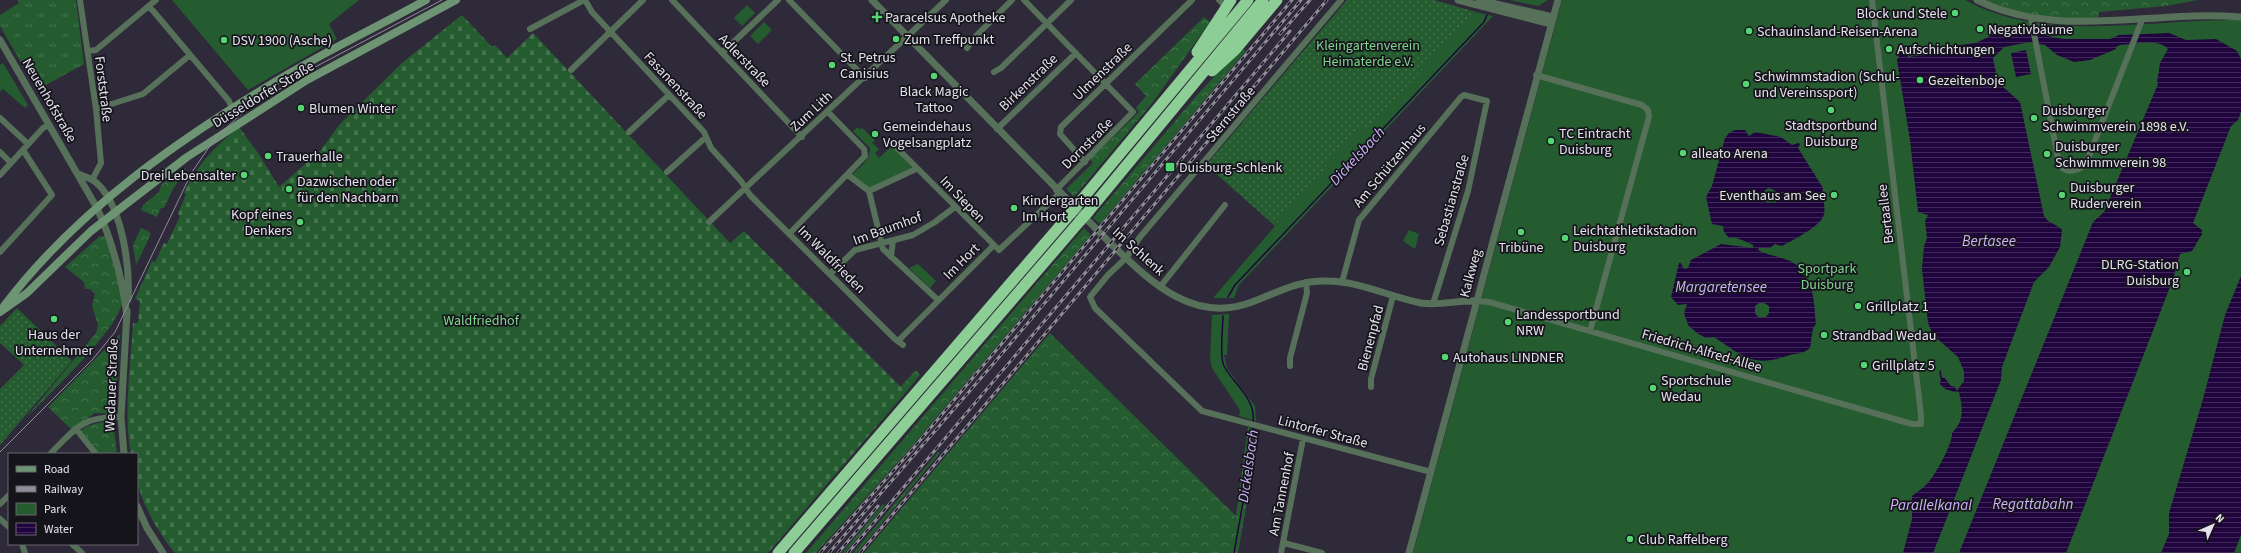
<svg xmlns="http://www.w3.org/2000/svg" width="2241" height="553" font-family="'Source Sans 3',sans-serif">
<style>
.grass{fill:url(#grass-tufts)}
.forest{fill:url(#forest-crowns)}
.cemetery{fill:url(#cemetery-stones)}
.park{fill:#245c30}
.garden{fill:url(#garden-dots)}
.water{fill:url(#water-rules);fill-rule:evenodd}
.lines{fill:none;stroke-linecap:round;stroke-linejoin:round}
.stream{stroke:#20043d;stroke-width:1.5}
.minor{stroke:#57705a;stroke-width:6}
.tertiary{stroke:#57705a;stroke-width:7}
.secondary{stroke:#6d9573;stroke-width:8}
.motorway{stroke:#8dcd96;stroke-width:11}
.tram{stroke:#908c99;stroke-width:1}
.rail-casing{stroke:#908c99;stroke-width:3}
.rail{stroke:#16141b;stroke-width:1.5;stroke-dasharray:4.5;stroke-linecap:butt}
.motorway-bridge{stroke:#8dcd96;stroke-width:11}
.poi-dot{fill:#54d672;stroke:#16141b;stroke-width:1.5}
.labels{text-anchor:middle;stroke-width:3.5;stroke-linejoin:round;paint-order:stroke}
.poi-label{font-size:14px;fill:#e5e2ed;stroke:#16141b;text-anchor:start}
.park-label{font-size:14px;fill:#80d58e;stroke:#16141b}
.street-label{font-size:14px;fill:#e5e2ed;stroke:#16141b}
.water-label{font-size:15px;font-style:italic;fill:#cdb3fc;stroke:#16141b}
</style>
<defs>
<pattern id="grass-tufts" width="24" height="20" patternUnits="userSpaceOnUse"><rect width="24" height="20" fill="#245c30"/><path d="M3 7l-1-3M5 7V3M7 7l1-3M15 17l-1-3M17 17v-4M19 17l1-3" fill="none" stroke="#44734e"/></pattern>
<pattern id="forest-crowns" width="20" height="18" patternUnits="userSpaceOnUse"><rect width="20" height="18" fill="#245c30"/><path d="M2 6a3 3 0 1 1 6 0M12 15a3 3 0 1 1 6 0" fill="none" stroke="#44734e"/></pattern>
<pattern id="cemetery-stones" width="16" height="16" patternUnits="userSpaceOnUse"><rect width="16" height="16" fill="#245c30"/><path d="M2 7V4a2 2 0 0 1 4 0v3zM10 15v-3a2 2 0 0 1 4 0v3z" fill="#44734e"/></pattern>
<pattern id="garden-dots" width="8" height="8" patternUnits="userSpaceOnUse"><rect width="8" height="8" fill="#245c30"/><path d="M2 2h.1M6 6h.1" fill="none" stroke="#44734e" stroke-width="1.8" stroke-linecap="round"/></pattern>
<pattern id="water-rules" width="6" height="5" patternUnits="userSpaceOnUse"><rect width="6" height="5" fill="#20043d"/><path d="M0 2.5h6" fill="none" stroke="#402859"/></pattern>
</defs>
<rect width="100%" height="100%" fill="#2f2a39"/>
<path class="grass" d="M17,0H76L84,64L37,90L0,26V15L19,3Z
M938,452L940,453L857,553H853Z
M883,504L885,506L845,553H842Z"/>
<path class="forest" d="M1983,0H2198L2166,6L2099,12L2098,19H2058L2016,11Z
M1204,17L1210,22L1153,102L1074,197L1066,189L1093,163L1090,159L1139,112L1136,108L1146,96L1135,84Z
M1241,48L1246,51L1100,224L1093,218L1197,95Z
M184,168L186,169L173,189L164,208H161L157,217L141,210L143,205L159,192L161,185Z
M141,228L150,232V236L136,265L133,245Z
M1084,228L1091,235L908,451L816,553H806Z
M100,236L106,237C112,252 121,284 122,300C123,326 44,399 24,420L96,333L98,325L92,306L95,294L90,289H85L84,282L65,267Z
M1050,333L1236,516L1248,427L1257,430L1252,474L1238,553H864Z
M120,334L115,414L95,413L71,429L48,407Z
M916,370L920,375L906,392L900,387Z
M102,422H113L117,454H98L80,431L87,426Z"/>
<path class="cemetery" d="M462,15L492,47L495,45L507,58L533,33L730,243L744,231L906,392L768,553H175C158,532 144,508 137,482C135,473 137,463 137,454H131C123,412 131,366 133,323H138L140,301L135,299L152,261L155,262L164,243L167,244L180,216L178,214L186,194L184,193C198,163 214,148 239,127L258,153L279,187L321,150L339,125L403,62Z"/>
<path class="park" d="M172,0H359L329,24L337,39L248,90Z
M1510,0H1548L1538,6Z
M1562,0H1965C2046,45 2152,18 2241,20V553H1413Z
M747,5L755,13L742,26L734,18Z
M1476,12L1493,16L1238,286L1234,298H1213L1362,125L1367,128Z
M764,22L772,30L758,44L750,36Z
M3,63L28,105L25,108L3,89L0,92V65Z
M858,127L860,130L862,128L875,140L872,143L879,149L875,153L879,158L892,146L912,168L870,188L866,187L853,177V174C861,166 870,160 870,148L853,131Z
M1409,230L1419,234L1415,249L1403,241Z
M918,264L936,281L930,288L909,268Z
M1229,314L1227,355H1224L1227,368L1255,406L1256,421L1239,416L1240,410L1212,368L1210,360L1212,315Z"/>
<path class="garden" d="M1347,0H1434L1476,12L1367,129L1362,125L1275,226L1206,165Z
M17,308L72,361L0,445V389L24,365L0,343V326Z"/>
<path class="water" d="M2011,32H2028L2063,39H2110L2119,35L2169,33L2186,40L2216,39L2237,51L2241,59V112L2238,120L2231,126L2193,223L2202,230V234L2192,251L2180,254L2173,279L2158,318L2066,553H1959L2093,222L2104,212L2158,84L2157,83L2160,63L2168,49C2159,38 2133,44 2120,45L2116,47V49L2090,60L2074,62L2057,55L2045,45L2030,42L2004,47L1993,58L1997,78L2003,87L2020,102L2044,216L2048,221L2059,227L2062,230L2060,247L2049,267L2034,282L2002,367L2001,380L1933,553H1903L1912,519V496C1917,492 1923,488 1927,484C1935,476 1953,443 1952,433C1966,420 1962,403 1958,389L1964,381V371L1958,357L1933,335L1928,323L1922,269L1924,246L1927,238L1925,221L1928,215L1918,212L1910,140L1897,60L1901,52H1907L1908,57L1944,52V47L1976,43L1992,35Z
M2026,50L2031,74L2016,77L2011,53Z
M1735,130H1745L1749,136L1755,132L1781,137L1792,145L1798,143L1800,144L1798,148L1823,188C1821,197 1826,205 1824,214C1823,225 1793,240 1782,246L1775,244L1770,248H1759L1758,250C1772,258 1788,256 1800,268L1801,273C1815,284 1814,306 1816,324L1813,328L1810,348C1803,354 1798,353 1790,355C1754,368 1744,357 1714,337L1706,338L1697,333L1688,325L1684,313L1687,304L1678,305L1671,297L1679,263L1680,262L1684,269L1688,268L1691,260L1721,244L1753,248V245C1746,242 1736,236 1729,238L1724,232L1723,226L1712,224L1706,197L1712,186L1725,138L1729,133ZM1769,188L1774,190L1778,194V200L1775,203H1767L1762,197L1765,190ZM1759,303H1764L1769,306V313L1766,317H1758L1755,313V306Z
M2241,276V535L2234,553H2161L2169,534V513L2203,399L2225,315Z
M1944,377L1951,386L1956,387L1955,392L1945,389L1940,384L1941,378Z"/>
<g class="lines">
<path class="stream" d="M1228,297L1235,285L1484,22L1487,15
M1223,316C1223,328 1219,356 1224,366C1235,386 1256,398 1253,423
M1940,371L1941,378
M1955,390L1958,391
M1234,553L1247,480L1253,426"/>
<path class="minor" d="M80,0L96,109L101,163L92,180
M585,0L592,12L704,132L711,148L741,181L750,195L895,339L903,345
M672,0L802,137
M789,0L865,78
M1024,0L1133,112L1056,190
M1219,0L1223,4
M1341,0L1140,237L1126,258L1108,275L1090,297L1095,308L1202,411L1431,472
M149,6L229,101L232,109
M2031,18L2059,163C2065,176 2081,171 2087,161L2142,20
M530,29L584,0
M967,48L973,39L1012,0
M88,51L96,50L156,0
M722,53L778,0
M571,70L643,0
M994,72L1001,68L1071,0
M1536,75L1642,105L1648,110L1649,117L1590,331
M96,109L143,94L190,55
M0,118L28,144
M997,129L1076,53
M629,132L669,95
M891,142L999,250L1060,193
M0,152L11,163
M1085,162L1060,134L1061,127L1192,0
M667,172L706,137
M0,175L43,128L49,125
M848,175L869,191L916,169
M869,191L883,249L938,300
M709,222L946,0
M789,234L865,156L864,149L828,112
M0,252L52,195L23,150
M891,257L893,240
M830,274L855,250L913,235L935,222L955,207
M1342,282L1359,220L1461,97L1464,95L1487,101L1468,191L1433,304
M1160,287L1225,205
M1476,301L1489,302L1912,424H1921V415L1872,0
M898,341L993,246
M1290,366V358L1307,293L1306,282
M1371,387V379L1393,296
M76,429L96,454
M50,454C76,428 82,416 121,417
M0,504L9,495
M0,519L9,527
M1284,543L1322,553
M22,544L25,553
M72,544L82,553
M1281,553L1303,439"/>
<path class="tertiary" d="M872,0L1109,242C1149,280 1192,325 1252,302C1278,292 1299,280 1327,281C1359,281 1390,297 1421,303C1440,306 1457,300 1476,301
M1458,0L1551,24
M1479,0L1553,17
M1977,0C2061,41 2152,9 2241,17
M0,40L97,208C113,243 122,277 127,316
M78,174C83,176 89,178 93,180C122,201 130,266 128,299
M124,454L121,417L127,311
M137,506L147,528L163,553
M1409,553L1558,0"/>
<path class="secondary" d="M4,306C79,207 185,135 290,73C334,47 381,25 426,0
M0,312L27,293L91,231L187,157L307,80L456,0"/>
<path class="motorway" d="M1197,52L1231,0
M1212,71L1235,50L1277,0
M1079,203L1248,0
M1088,212L1263,0
M778,553L1071,213
M794,553L1080,221"/>
<path class="tram" d="M0,452L93,359L115,332L192,172L216,137L247,109L317,66L442,0"/>
<defs>
<path id="rail" d="M1280,34L1310,0
M820,553L911,451L1292,0
M829,553L994,363L1301,0
M838,553L878,506
M848,553L1290,31
M860,553L1327,0"/>
</defs>
<use href="#rail" class="rail-casing"/>
<use href="#rail" class="rail"/>
<path class="motorway-bridge" d="M1071,213L1079,203
M1080,221L1088,212"/>
</g>
<g class="poi-dot">
<circle cx="1955" cy="13" r="4"/>
<path d="M875 11h4v4h4v4h-4v4h-4v-4h-4v-4h4z"/>
<circle cx="1980" cy="29" r="4"/>
<circle cx="1749" cy="31" r="4"/>
<circle cx="896" cy="39" r="4"/>
<circle cx="224" cy="40" r="4"/>
<circle cx="1889" cy="49" r="4"/>
<circle cx="832" cy="65" r="4"/>
<circle cx="934" cy="76" r="4"/>
<circle cx="1920" cy="80" r="4"/>
<circle cx="1746" cy="84" r="4"/>
<circle cx="301" cy="108" r="4"/>
<circle cx="1831" cy="110" r="4"/>
<circle cx="2034" cy="118" r="4"/>
<circle cx="875" cy="134" r="4"/>
<circle cx="1551" cy="141" r="4"/>
<circle cx="1683" cy="153" r="4"/>
<circle cx="2047" cy="154" r="4"/>
<circle cx="268" cy="156" r="4"/>
<rect x="1165" y="162" width="10" height="10" rx="2"/>
<circle cx="244" cy="175" r="4"/>
<circle cx="289" cy="189" r="4"/>
<circle cx="1834" cy="195" r="4"/>
<circle cx="2062" cy="195" r="4"/>
<circle cx="1014" cy="208" r="4"/>
<circle cx="300" cy="222" r="4"/>
<circle cx="1521" cy="232" r="4"/>
<circle cx="1565" cy="238" r="4"/>
<circle cx="2187" cy="272" r="4"/>
<circle cx="1858" cy="306" r="4"/>
<circle cx="54" cy="319" r="4"/>
<circle cx="1508" cy="322" r="4"/>
<circle cx="1824" cy="335" r="4"/>
<circle cx="1445" cy="357" r="4"/>
<circle cx="1864" cy="365" r="4"/>
<circle cx="1653" cy="388" r="4"/>
<circle cx="1630" cy="539" r="4"/>
</g>
<g class="labels">
<g class="poi-label">
<text x="1947" y="18" text-anchor="end">Block und Stele</text>
<text x="885" y="22">Paracelsus Apotheke</text>
<text x="1988" y="34">Negativbäume</text>
<text x="1757" y="36">Schauinsland-Reisen-Arena</text>
<text x="904" y="44">Zum Treffpunkt</text>
<text x="232" y="45">DSV 1900 (Asche)</text>
<text x="1897" y="54">Aufschichtungen</text>
<text x="840" y="62">St. Petrus<tspan x="840" dy="16">Canisius</tspan></text>
<text x="1754" y="81">Schwimmstadion (Schul-<tspan x="1754" dy="16">und Vereinssport)</tspan></text>
<text x="1928" y="85">Gezeitenboje</text>
<text x="934" y="96" text-anchor="middle">Black Magic<tspan x="934" dy="16">Tattoo</tspan></text>
<text x="309" y="113">Blumen Winter</text>
<text x="2042" y="115">Duisburger<tspan x="2042" dy="16">Schwimmverein 1898 e.V.</tspan></text>
<text x="1831" y="130" text-anchor="middle">Stadtsportbund<tspan x="1831" dy="16">Duisburg</tspan></text>
<text x="883" y="131">Gemeindehaus<tspan x="883" dy="16">Vogelsangplatz</tspan></text>
<text x="1559" y="138">TC Eintracht<tspan x="1559" dy="16">Duisburg</tspan></text>
<text x="2055" y="151">Duisburger<tspan x="2055" dy="16">Schwimmverein 98</tspan></text>
<text x="1691" y="158">alleato Arena</text>
<text x="276" y="161">Trauerhalle</text>
<text x="1179" y="172">Duisburg-Schlenk</text>
<text x="236" y="180" text-anchor="end">Drei Lebensalter</text>
<text x="297" y="186">Dazwischen oder<tspan x="297" dy="16">für den Nachbarn</tspan></text>
<text x="2070" y="192">Duisburger<tspan x="2070" dy="16">Ruderverein</tspan></text>
<text x="1826" y="200" text-anchor="end">Eventhaus am See</text>
<text x="1022" y="205">Kindergarten<tspan x="1022" dy="16">Im Hort</tspan></text>
<text x="292" y="219" text-anchor="end">Kopf eines<tspan x="292" dy="16">Denkers</tspan></text>
<text x="1573" y="235">Leichtathletikstadion<tspan x="1573" dy="16">Duisburg</tspan></text>
<text x="1521" y="252" text-anchor="middle">Tribüne</text>
<text x="2179" y="269" text-anchor="end">DLRG-Station<tspan x="2179" dy="16">Duisburg</tspan></text>
<text x="1866" y="311">Grillplatz 1</text>
<text x="1516" y="319">Landessportbund<tspan x="1516" dy="16">NRW</tspan></text>
<text x="54" y="339" text-anchor="middle">Haus der<tspan x="54" dy="16">Unternehmer</tspan></text>
<text x="1832" y="340">Strandbad Wedau</text>
<text x="1453" y="362">Autohaus LINDNER</text>
<text x="1872" y="370">Grillplatz 5</text>
<text x="1661" y="385">Sportschule<tspan x="1661" dy="16">Wedau</tspan></text>
<text x="1638" y="544">Club Raffelberg</text>
</g>
<g class="park-label">
<text x="1368" y="50">Kleingartenverein<tspan x="1368" dy="16">Heimaterde e.V.</tspan></text>
<text x="1827" y="273">Sportpark<tspan x="1827" dy="16">Duisburg</tspan></text>
<text x="481" y="325">Waldfriedhof</text>
</g>
<g class="street-label">
<text transform="translate(745 60) rotate(46)" y="5">Adlerstraße</text>
<text transform="translate(1102 71) rotate(-44)" y="5">Ulmenstraße</text>
<text transform="translate(1028 82) rotate(-44)" y="5">Birkenstraße</text>
<text transform="translate(676 85) rotate(47)" y="5">Fasanenstraße</text>
<text transform="translate(104 89) rotate(83)" y="5">Forststraße</text>
<text transform="translate(263 94) rotate(-31)" y="5">Düsseldorfer Straße</text>
<text transform="translate(50 100) rotate(60)" y="5">Neuenhofstraße</text>
<text transform="translate(811 111) rotate(-43)" y="5">Zum Lith</text>
<text transform="translate(1230 114) rotate(-50)" y="5">Sternstraße</text>
<text transform="translate(1087 143) rotate(-45)" y="5">Dornstraße</text>
<text transform="translate(1389 165) rotate(-50)" y="5">Am Schützenhaus</text>
<text transform="translate(963 199) rotate(46)" y="5">Im Siepen</text>
<text transform="translate(1451 200) rotate(-74)" y="5">Sebastianstraße</text>
<text transform="translate(1885 214) rotate(-97)" y="5">Bertaallee</text>
<text transform="translate(887 228) rotate(-20)" y="5">Im Baumhof</text>
<text transform="translate(1139 251) rotate(42)" y="5">Im Schlenk</text>
<text transform="translate(832 259) rotate(45)" y="5">Im Waldfrieden</text>
<text transform="translate(961 261) rotate(-45)" y="5">Im Hort</text>
<text transform="translate(1470 273) rotate(-75)" y="5">Kalkweg</text>
<text transform="translate(1370 338) rotate(-75)" y="5">Bienenpfad</text>
<text transform="translate(1702 350) rotate(16)" y="5">Friedrich-Alfred-Allee</text>
<text transform="translate(111 385) rotate(-88)" y="5">Wedauer Straße</text>
<text transform="translate(1323 431) rotate(15)" y="5">Lintorfer Straße</text>
<text transform="translate(1281 494) rotate(-79)" y="5">Am Tannenhof</text>
</g>
<g class="water-label">
<text transform="translate(1357 156) rotate(-47)" y="5">Dickelsbach</text>
<text x="1989" y="246">Bertasee</text>
<text x="1721" y="292">Margaretensee</text>
<text transform="translate(1248 466) rotate(-82)" y="5">Dickelsbach</text>
<text x="2033" y="509">Regattabahn</text>
<text x="1931" y="510">Parallelkanal</text>
</g>
</g>
<rect x="8" y="453" width="130" height="92" fill="#16141b" stroke="#69666f"/>
<rect x="16" y="466" width="20" height="6" fill="#6d9573" stroke="#69666f"/>
<text x="44" y="473" font-size="12" fill="#e5e2ed">Road</text>
<rect x="16" y="486" width="20" height="6" fill="#908c99" stroke="#69666f"/>
<text x="44" y="493" font-size="12" fill="#e5e2ed">Railway</text>
<rect x="16" y="503" width="20" height="12" fill="#245c30" stroke="#69666f"/>
<text x="44" y="513" font-size="12" fill="#e5e2ed">Park</text>
<rect x="16" y="523" width="20" height="12" fill="url(#water-rules)" stroke="#69666f"/>
<text x="44" y="533" font-size="12" fill="#e5e2ed">Water</text>
<g transform="translate(2213 525) rotate(45)" stroke="#16141b" stroke-width="3" paint-order="stroke">
<path d="M0-3L7 15L0 10L-7 15Z" fill="#e5e2ed"/>
<text y="-6" font-size="11" font-weight="bold" text-anchor="middle" fill="#e5e2ed">N</text>
</g>
</svg>
